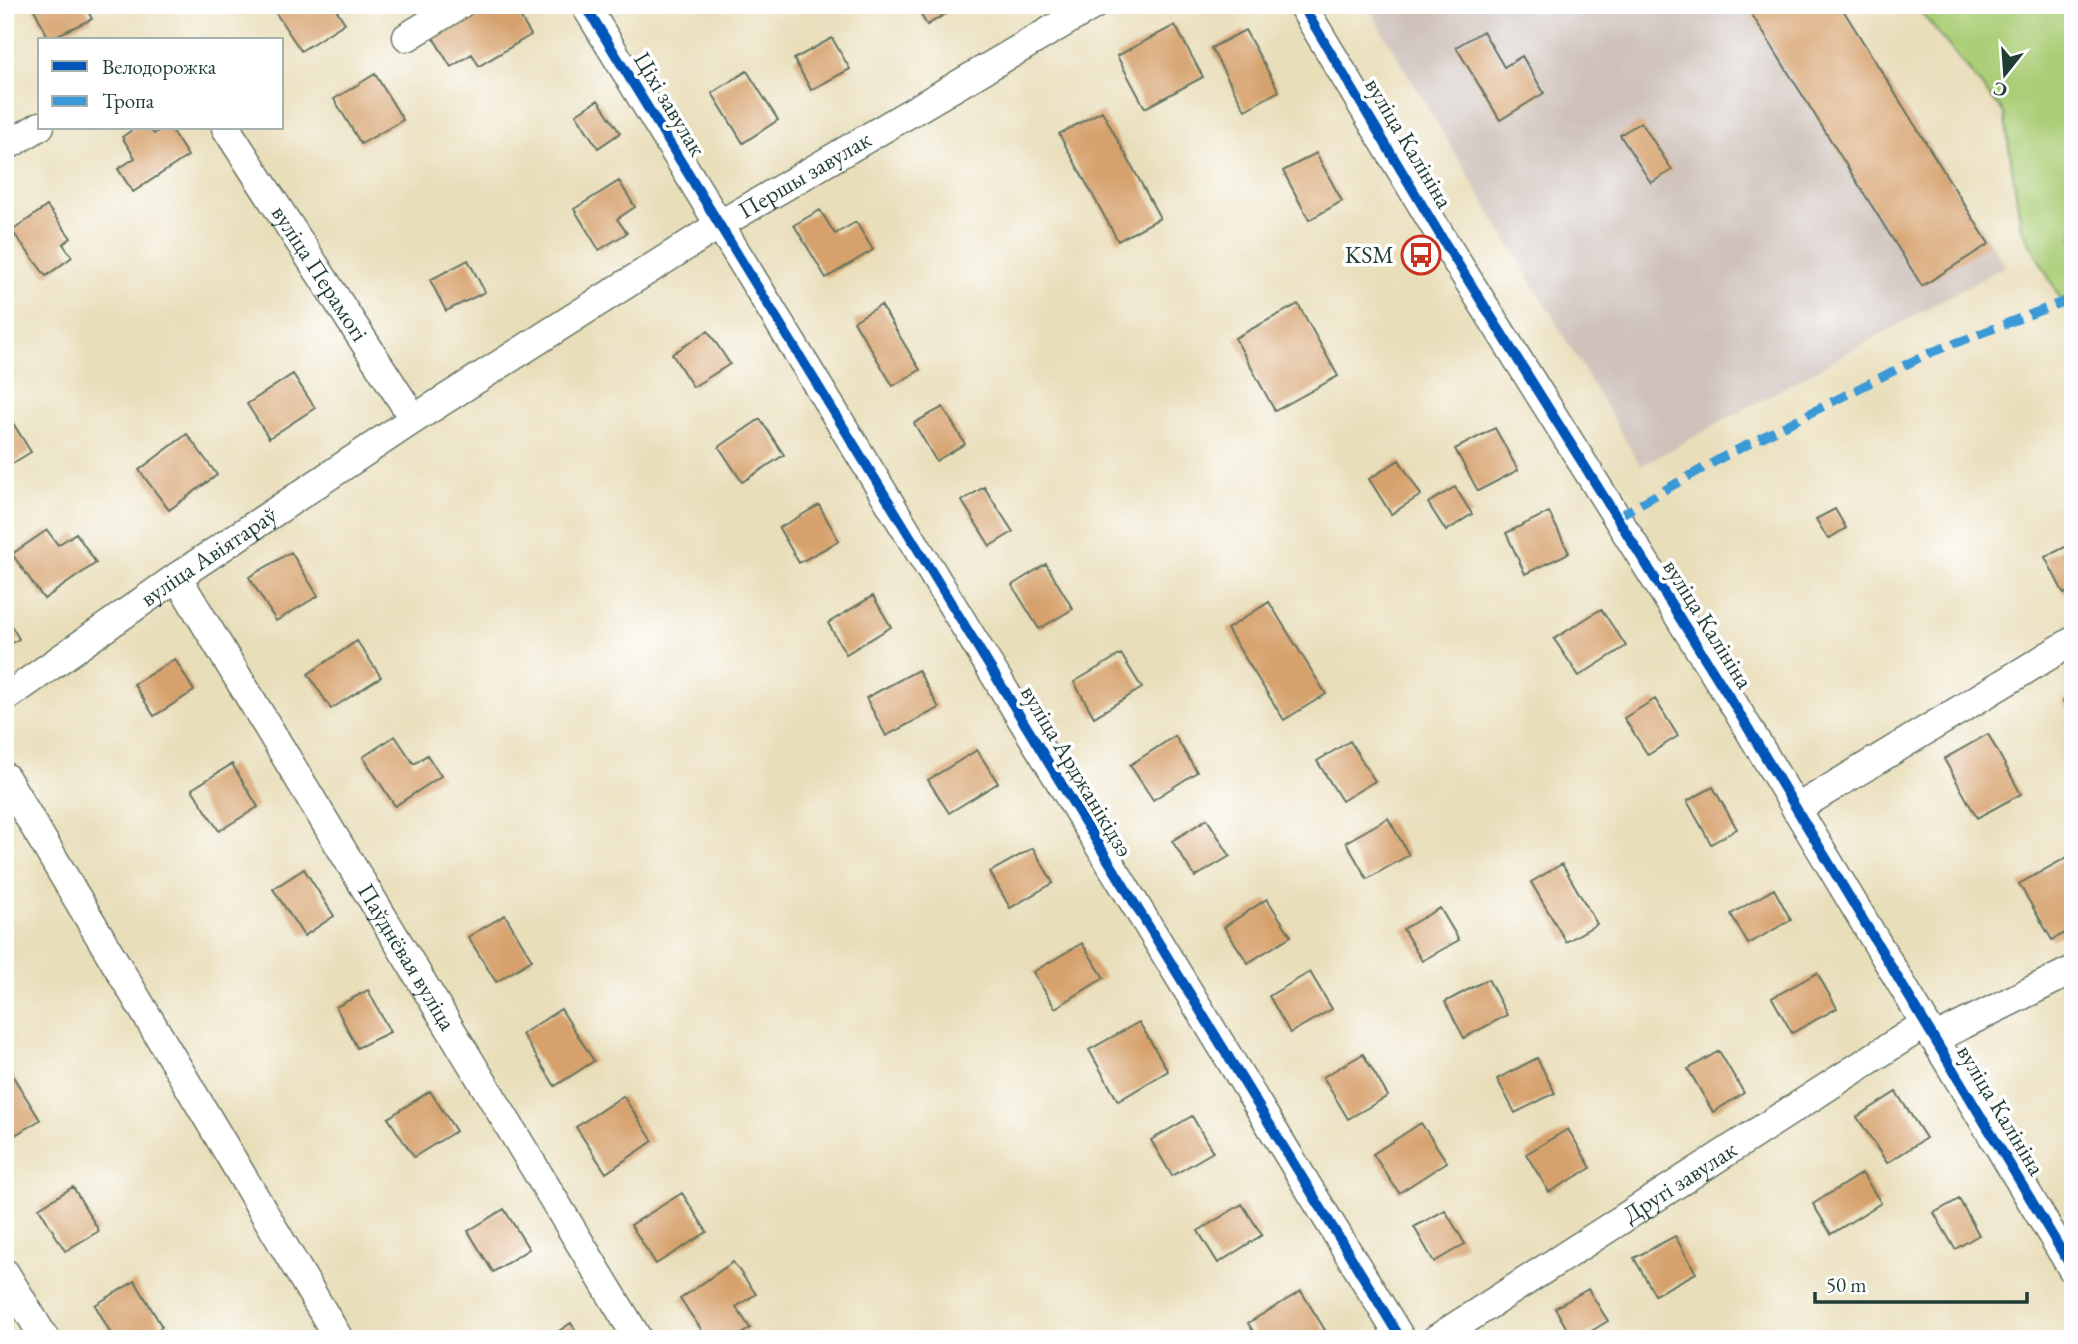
<svg xmlns="http://www.w3.org/2000/svg" width="2078" height="1344" font-family="'EB Garamond',serif">
<style>
.industrial{fill:#cec1ba}
.green{fill:#abce77;stroke:#658656;stroke-width:2}
.building{fill:#d6a16c}
.lines{fill:none;stroke-linecap:round;stroke-linejoin:round}
.minor-casing{stroke:#667563;stroke-width:31}
.minor{stroke:#fff;stroke-width:28}
.quiet{stroke:#3a99d8;stroke-width:9;stroke-dasharray:18 9;stroke-linecap:butt}
.cycleway-casing{stroke:#fff;stroke-width:15}
.cycleway{stroke:#0057b8;stroke-width:10}
.labels{text-anchor:middle;stroke-width:7;stroke-linejoin:round;paint-order:stroke}
.street-label{font-size:24px;fill:#1f3d34;stroke:#fff}
.poi-label{font-size:24px;fill:#1f3d34;stroke:#fff;text-anchor:end}
</style>
<rect width="100%" height="100%" fill="#fff"/>
<filter id="ink" filterUnits="userSpaceOnUse"><feTurbulence type="fractalNoise" baseFrequency=".0143" numOctaves="2"/><feDisplacementMap in="SourceGraphic" scale="14" xChannelSelector="R" yChannelSelector="G"/><feConvolveMatrix kernelMatrix="1 2 1 2 8 2 1 2 1" color-interpolation-filters="sRGB"/></filter>
<filter id="wash" filterUnits="userSpaceOnUse"><feTurbulence type="fractalNoise" baseFrequency=".00686" numOctaves="4" result="noise"/><feDisplacementMap in="SourceGraphic" scale="28" xChannelSelector="R" yChannelSelector="G"/><feGaussianBlur stdDeviation="1.57" result="paint"/><feColorMatrix in="noise" values="0 0 0 0 0 0 0 0 0 0 0 0 0 0 0 0 0 1.4 0 .05"/><feComposite in="paint" operator="in"/></filter>
<g filter="url(#wash)">
<rect width="100%" height="100%" fill="#e9deba"/>
<path class="industrial" d="M1367,5H1840L2005,266L1641,466Z"/>
<path class="green" d="M1915,5H2073V322L2021,227L2004,113Z"/>
<g id="blocks">
<path class="building" d="M32,5H85L92,19L49,39Z
M279,5H333L345,23L301,51L273,9Z
M480,5H513L531,35L479,66L472,54L451,67L431,34Z
M915,5H960L927,25Z
M1746,5H1840L1989,244L1922,286Z
M1175,25L1203,77L1145,108L1117,56Z
M1245,30L1279,91L1245,110L1211,48Z
M1483,31L1504,67L1522,56L1544,93L1500,120L1456,47Z
M832,38L850,69L811,90L794,59Z
M747,71L778,120L743,143L712,93Z
M375,74L403,120L361,144L334,99Z
M598,100L620,133L598,148L576,114Z
M1102,111L1160,218L1118,241L1059,134Z
M1641,122L1672,170L1651,183L1620,135Z
M135,128H150L154,134L163,128H170L188,156L133,192L118,169L135,158L122,137Z
M1316,153L1342,201L1309,220L1283,171Z
M619,181L635,207L617,219L627,233L599,250L574,209Z
M47,206L71,238L63,244L72,257L46,276L12,231Z
M820,210L835,234L856,222L873,250L826,278L794,225Z
M468,260L485,292L446,311L430,280Z
M1298,304L1338,376L1275,411L1235,338Z
M881,305L920,370L893,386L854,321Z
M708,331L730,364L693,387L672,354Z
M293,374L315,408L269,438L247,404Z
M943,407L965,444L936,461L914,423Z
M760,419L784,455L742,482L719,447Z
M11,420L31,452L5,468V424Z
M1495,428L1518,470L1478,491L1455,449Z
M187,434L217,475L169,510L139,470Z
M1399,460L1421,495L1391,514L1369,479Z
M984,487L1013,532L990,546L962,501Z
M1455,487L1472,514L1446,531L1428,503Z
M819,505L839,541L799,563L779,528Z
M1835,509L1846,528L1828,539L1816,519Z
M1549,512L1569,553L1525,574L1506,533Z
M47,530L58,545L76,533L96,563L44,599L12,554Z
M2073,543V589L2064,594L2045,557Z
M291,552L318,596L276,621L249,577Z
M1046,564L1073,609L1039,629L1012,585Z
M873,596L891,627L846,654L828,623Z
M1269,602L1326,694L1284,720L1227,629Z
M1601,609L1626,646L1579,676L1554,639Z
M5,615L19,639L5,647Z
M357,641L381,677L331,709L308,674Z
M1121,654L1142,688L1094,717L1074,682Z
M175,659L194,691L154,716L134,684Z
M918,670L939,708L886,736L866,698Z
M2073,696V718L2063,701Z
M1655,699L1678,736L1648,755L1624,718Z
M1988,734L2021,794L1977,818L1944,759Z
M395,736L414,764L427,755L441,776L395,806L363,757Z
M1175,736L1197,772L1153,800L1130,765Z
M1350,741L1375,781L1342,801L1317,761Z
M977,750L998,783L949,813L928,780Z
M232,764L258,807L219,831L192,789Z
M1713,787L1737,829L1711,844L1687,801Z
M1388,818L1409,855L1367,879L1346,842Z
M1207,819L1230,856L1195,877L1172,841Z
M1033,848L1053,883L1010,908L990,872Z
M2073,854V929L2052,940L2019,884Z
M1562,864L1597,924L1566,942L1531,882Z
M304,869L334,916L304,936L273,889Z
M1774,889L1791,920L1748,944L1731,914Z
M1267,899L1291,936L1248,963L1224,927Z
M1440,908L1459,940L1422,961L1403,929Z
M505,915L532,960L496,982L468,937Z
M1082,943L1104,978L1055,1008L1033,972Z
M1310,972L1332,1009L1290,1033L1269,996Z
M1817,973L1837,1008L1792,1033L1772,998Z
M1488,979L1507,1015L1464,1038L1445,1002Z
M368,990L390,1032L357,1048L336,1007Z
M561,1009L594,1061L555,1086L522,1034Z
M1139,1022L1168,1071L1118,1101L1089,1050Z
M1719,1051L1744,1093L1713,1112L1688,1069Z
M1363,1054L1388,1096L1348,1119L1323,1077Z
M1537,1058L1555,1093L1515,1113L1497,1079Z
M9,1070L40,1120L5,1141V1072Z
M430,1091L456,1131L414,1157L388,1118Z
M1896,1092L1926,1138L1887,1163L1857,1117Z
M623,1096L653,1141L606,1173L576,1127Z
M1192,1116L1213,1152L1172,1176L1151,1140Z
M1421,1123L1447,1162L1399,1193L1373,1154Z
M1568,1129L1591,1168L1549,1192L1526,1154Z
M1862,1173L1881,1203L1831,1234L1813,1204Z
M73,1187L99,1231L65,1251L39,1208Z
M682,1193L707,1232L656,1264L631,1225Z
M1959,1199L1979,1235L1955,1249L1934,1213Z
M1242,1204L1262,1235L1218,1263L1198,1231Z
M504,1209L529,1249L493,1272L468,1231Z
M1445,1210L1465,1244L1434,1262L1414,1227Z
M1675,1236L1696,1273L1655,1295L1634,1258Z
M733,1262L756,1294L736,1307L750,1328L735,1339H708L680,1299Z
M135,1281L162,1327L142,1339H114L95,1305Z
M1588,1289L1608,1321L1578,1339H1573L1555,1308Z
M1301,1291L1325,1330L1311,1339H1258L1248,1323Z
M571,1323L581,1339H547Z"/>
</g>
</g>
<g filter="url(#ink)">
<use href="#blocks" fill-opacity="0" stroke="#667563" stroke-width="2"/>
<g class="lines">
<defs>
<g id="minor">
<path d="M585,5L1401,1339"/>
<path d="M1302,5L1443,240L1733,703L2073,1270"/>
<path d="M407,37L459,5"/>
<path id="s1" d="M226,128L414,419"/>
<path d="M5,147L40,126"/>
<path id="s2" d="M177,577L638,1339"/>
<path id="s3" d="M5,698L177,577L414,419L719,225L1094,5"/>
<path d="M5,777L339,1339"/>
<path d="M1796,809L2073,641"/>
<path d="M1934,1039L2073,970"/>
<path d="M5,1273L45,1339"/>
<path id="s4" d="M1436,1339L1925,1024"/>
</g>
</defs>
<use href="#minor" class="minor-casing"/>
<use href="#minor" class="minor"/>
<path class="quiet" d="M1617,517L1723,457L1927,354L2073,298"/>
<defs>
<path id="cycleway" d="M585,5L1401,1339
M1302,5L1443,240L1733,703L2073,1270"/>
</defs>
<use href="#cycleway" class="cycleway-casing"/>
<use href="#cycleway" class="cycleway"/>
</g>
</g>
<defs>
<symbol id="bus-ring" viewBox="-11 -11 22 22"><circle r="9.5" fill="#fff" stroke="#c8321e" stroke-width="1.5"/><path d="M-5-6H5V4H4V6H2V4H-2V6H-4V4H-5ZM-3.5-4V0h7V-4ZM-3.5 1.2v1.5H-2V1.2ZM2 1.2v1.5H3.5V1.2Z" fill="#c8321e"/></symbol>
</defs>
<g fill-rule="evenodd">
<use href="#bus-ring" x="1399" y="233" width="44" height="44"/>
</g>
<g class="labels">
<g class="street-label">
<text transform="translate(670 104) rotate(59)" y="8">Ціхі завулак</text>
<text transform="translate(1409 143) rotate(59)" y="8">вуліца Калініна</text>
<text dy="8" stroke="none"><textPath href="#s3" startOffset="956">Першы завулак</textPath></text>
<text dy="8" stroke="none"><textPath href="#s1" startOffset="173">вуліца Перамогі</textPath></text>
<text dy="8" stroke="none"><textPath href="#s3" startOffset="248">вуліца Авіятараў</textPath></text>
<text transform="translate(1708 624) rotate(58)" y="8">вуліца Калініна</text>
<text transform="translate(1077 771) rotate(59)" y="8">вуліца Арджанікідзэ</text>
<text dy="8" stroke="none"><textPath href="#s2" startOffset="444">Паўднёвая вуліца</textPath></text>
<text transform="translate(2001 1110) rotate(59)" y="8">вуліца Калініна</text>
<text dy="8" stroke="none"><textPath href="#s4" startOffset="290">Другі завулак</textPath></text>
</g>
<g class="poi-label">
<text x="1394" y="263">KSM</text>
</g>
</g>
<rect width="2078" height="1344" fill="none" stroke="#fff" stroke-width="28"/>
<rect x="38" y="38" width="245" height="91" fill="#ffffff" stroke="#a5b1ae" stroke-width="2"/>
<rect x="52" y="61" width="35" height="10" fill="#0057b8" stroke="#a5b1ae" stroke-width="2"/>
<text x="102" y="74" font-size="21" fill="#1f3d34">Велодорожка</text>
<rect x="52" y="96" width="35" height="10" fill="#3a99d8" stroke="#a5b1ae" stroke-width="2"/>
<text x="102" y="108" font-size="21" fill="#1f3d34">Тропа</text>
<g transform="translate(2005 74) rotate(197)" stroke="#ffffff" stroke-width="5" paint-order="stroke">
<path d="M0-5L12 26L0 18L-12 26Z" fill="#1f3d34"/>
<text y="-10" font-size="19" font-weight="bold" text-anchor="middle" fill="#1f3d34">С</text>
</g>
<path d="M1815 1292v10h212v-10" fill="none" stroke="#1f3d34" stroke-width="3.5"/>
<text x="1826" y="1292" font-size="21" fill="#1f3d34" stroke="#ffffff" stroke-width="5" paint-order="stroke">50 m</text>
</svg>
